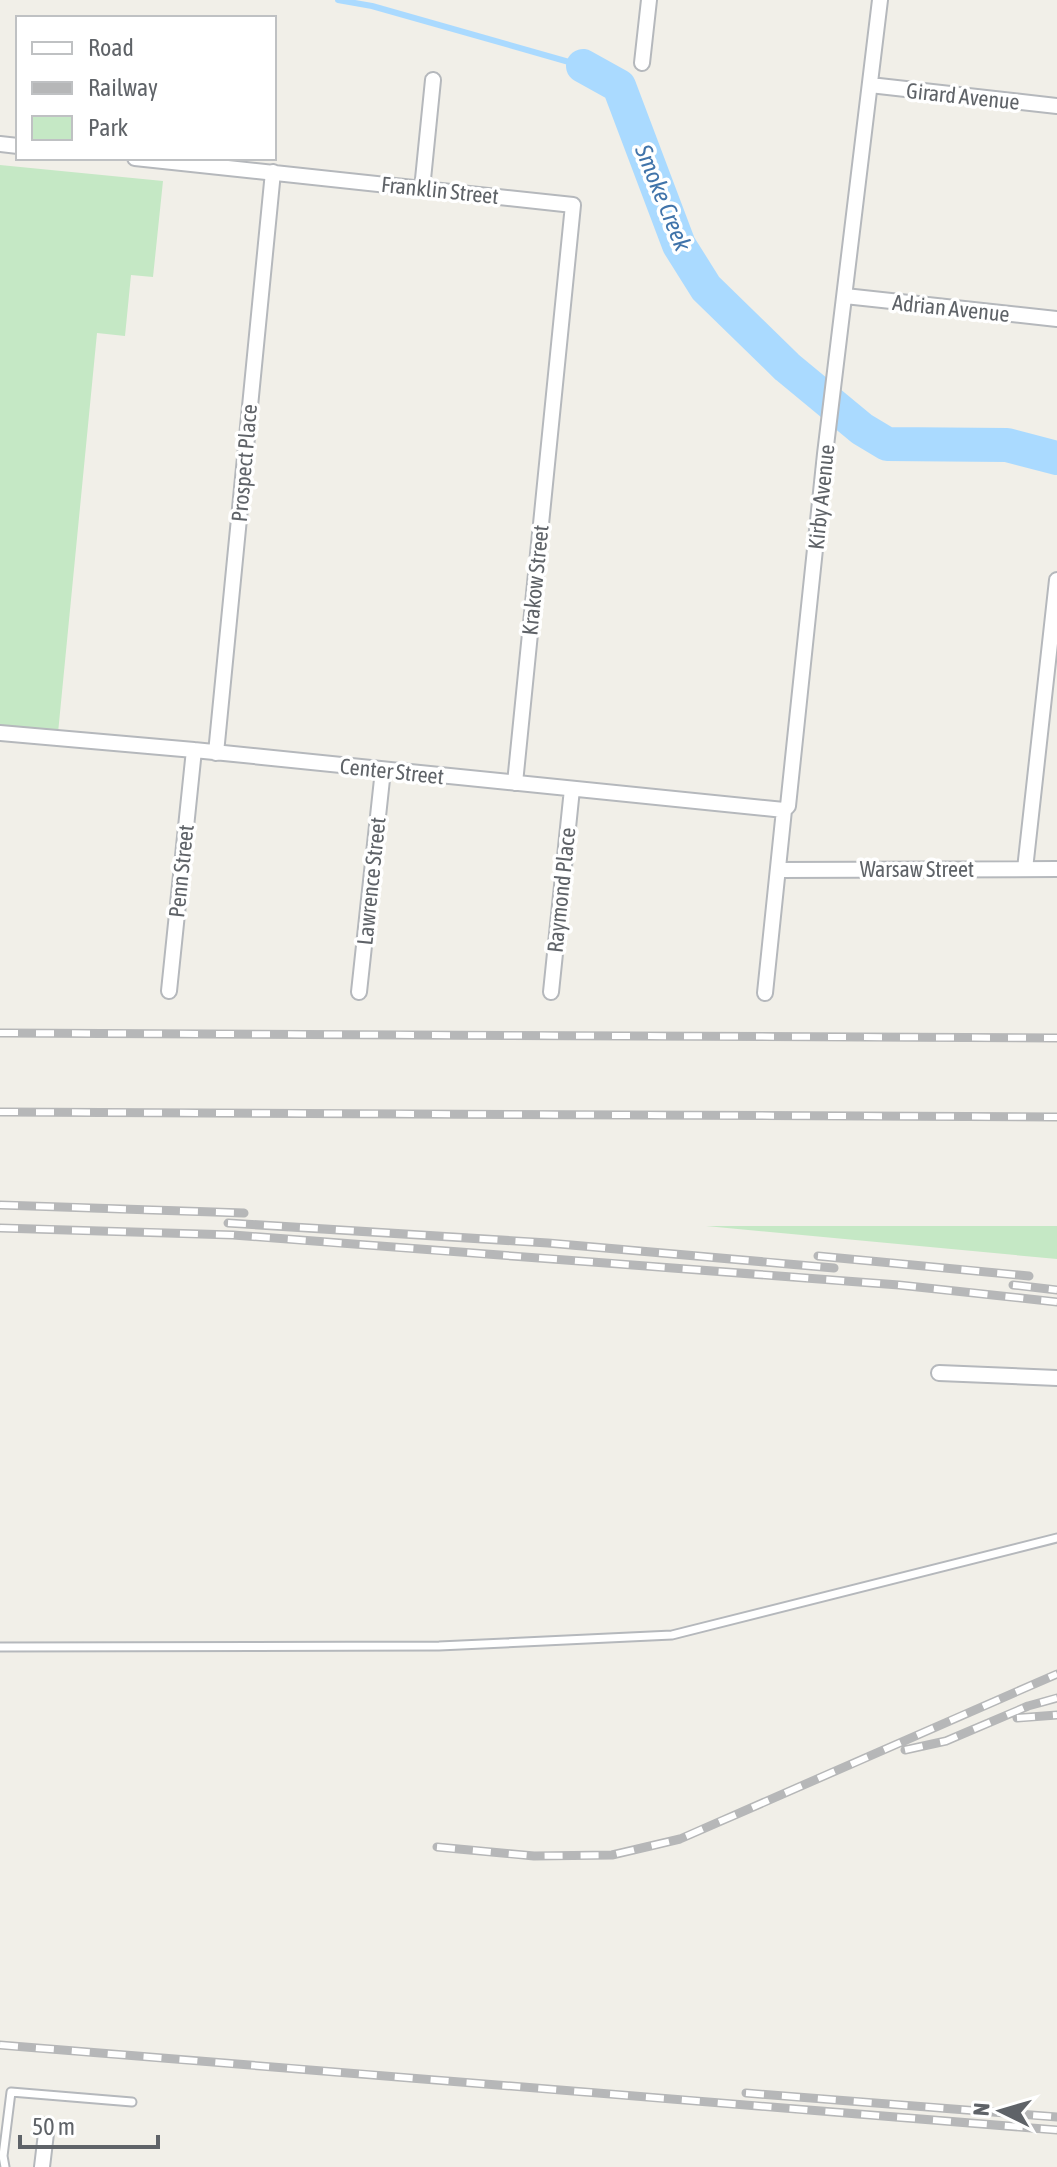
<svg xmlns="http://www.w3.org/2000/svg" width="1057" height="2167" font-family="'Asap Condensed',sans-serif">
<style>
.green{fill:#c5e8c5}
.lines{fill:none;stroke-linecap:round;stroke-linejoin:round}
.stream{stroke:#aadaff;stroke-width:6}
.river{stroke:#aadaff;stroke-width:34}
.service-casing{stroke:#b5b8bc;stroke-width:11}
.minor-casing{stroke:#b5b8bc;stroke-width:18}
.service{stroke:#fff;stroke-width:7}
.minor{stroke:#fff;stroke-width:14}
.rail-casing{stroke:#b6b7b8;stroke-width:9}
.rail{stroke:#fff;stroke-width:6;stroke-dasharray:18;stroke-linecap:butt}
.labels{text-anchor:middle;stroke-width:7;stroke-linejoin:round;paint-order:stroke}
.street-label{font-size:22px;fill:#5f6368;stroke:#fff}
.water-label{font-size:24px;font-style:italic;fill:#4174aa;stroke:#fff}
</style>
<rect width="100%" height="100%" fill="#f1efe8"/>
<path class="green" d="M0,165L163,181L153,277L131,275L125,336L97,333L58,733L0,727Z
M706,1226H1057V1259Z"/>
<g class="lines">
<path class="stream" d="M338,0L372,6L583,66"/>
<path class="river" d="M583,66L619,86L679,245L706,288L787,367L862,429L887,444L1007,445L1057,458"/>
<defs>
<path id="service" d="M0,1647L439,1646L672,1635L1057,1538
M5,2167L3,2156L11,2092L132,2102"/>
<path id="minor" d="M642,63L649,0
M870,85L1057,106
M0,144L18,146
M135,158L573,205L515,783
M422,189L433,80
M845,296L1057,319
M0,733L194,750L784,810
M216,753L273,172
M1025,869L1057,580
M778,870L1057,869
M169,991L194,750
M359,992L383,770
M551,992L572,789
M765,993L784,810L788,806L825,454L880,0
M939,1373L1057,1378
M42,2167L47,2125"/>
</defs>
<use href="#service" class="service-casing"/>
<use href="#minor" class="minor-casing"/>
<use href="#service" class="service"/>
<use href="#minor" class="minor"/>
<defs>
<path id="rail" d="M0,1033L1057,1038
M0,1112L1057,1117
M0,1205L244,1213
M228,1223L548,1243L834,1268
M0,1228L233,1235L899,1285L1057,1302
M818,1256L1029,1276
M1013,1285L1057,1290
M1017,1718L1057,1715
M905,1750L946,1741L1028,1706L1057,1698
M437,1847L534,1856L612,1855L680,1839L1057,1674
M0,2045L1057,2130
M746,2093L1057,2117"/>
</defs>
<use href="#rail" class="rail-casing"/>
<use href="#rail" class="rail"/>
</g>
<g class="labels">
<g class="street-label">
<text transform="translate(963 96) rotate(6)" y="8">Girard Avenue</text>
<text transform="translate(440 190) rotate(6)" y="8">Franklin Street</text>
<text transform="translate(951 308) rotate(6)" y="8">Adrian Avenue</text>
<text transform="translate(244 463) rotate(-85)" y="8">Prospect Place</text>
<text transform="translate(821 497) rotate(-84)" y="8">Kirby Avenue</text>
<text transform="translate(535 580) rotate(-84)" y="8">Krakow Street</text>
<text transform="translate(392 771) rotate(6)" y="8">Center Street</text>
<text x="917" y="877">Warsaw Street</text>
<text transform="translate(181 871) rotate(-84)" y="8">Penn Street</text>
<text transform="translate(371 881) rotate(-84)" y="8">Lawrence Street</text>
<text transform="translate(561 890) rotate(-84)" y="8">Raymond Place</text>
</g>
<g class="water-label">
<text transform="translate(663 198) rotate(68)" y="8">Smoke Creek</text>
</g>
</g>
<rect x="16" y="16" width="260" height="144" fill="#ffffff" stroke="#bfc1c3" stroke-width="2"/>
<rect x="32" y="42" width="40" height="12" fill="#ffffff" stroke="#bfc1c3" stroke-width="2"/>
<text x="88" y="56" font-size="24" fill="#5f6368">Road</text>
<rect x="32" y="82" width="40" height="12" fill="#b6b7b8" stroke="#bfc1c3" stroke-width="2"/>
<text x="88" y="96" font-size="24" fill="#5f6368">Railway</text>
<rect x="32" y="116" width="40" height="24" fill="#c5e8c5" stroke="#bfc1c3" stroke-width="2"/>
<text x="88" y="136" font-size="24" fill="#5f6368">Park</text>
<g transform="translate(1001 2111) rotate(275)" stroke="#ffffff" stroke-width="6" paint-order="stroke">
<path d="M0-6L14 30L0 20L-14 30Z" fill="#5f6368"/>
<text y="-12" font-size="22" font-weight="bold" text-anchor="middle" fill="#5f6368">N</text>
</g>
<path d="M20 2135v12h138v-12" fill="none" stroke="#5f6368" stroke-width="4"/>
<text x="32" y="2135" font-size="24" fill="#5f6368" stroke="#ffffff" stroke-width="6" paint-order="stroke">50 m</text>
</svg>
